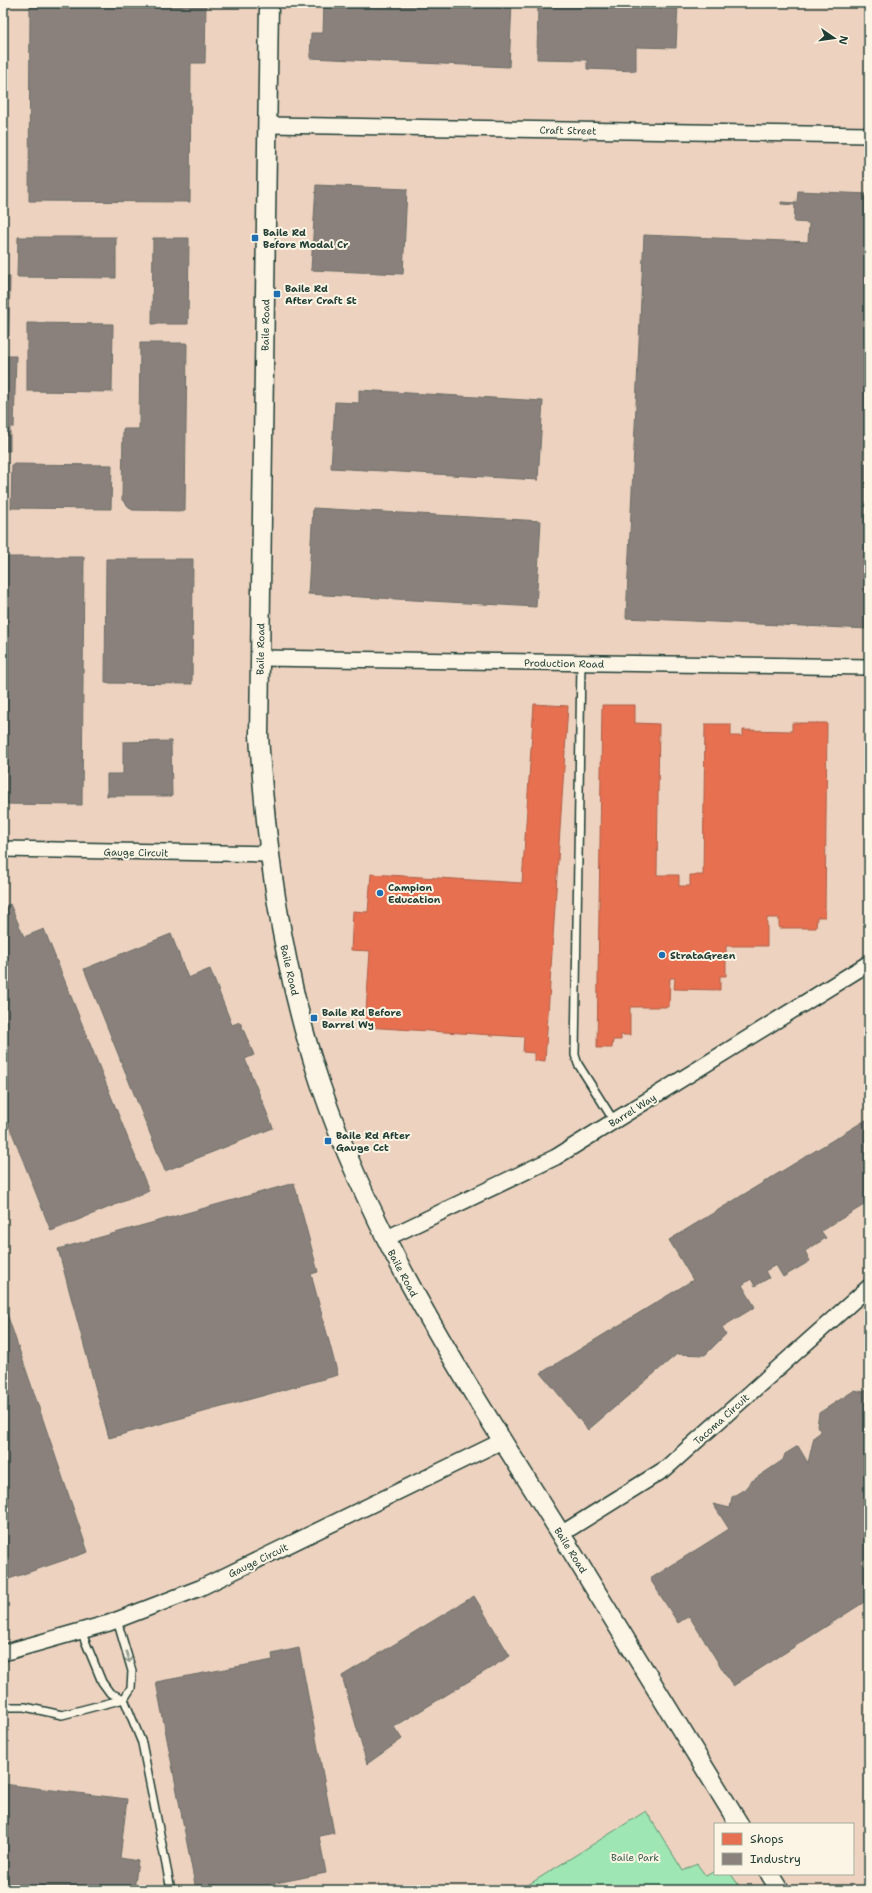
<svg xmlns="http://www.w3.org/2000/svg" width="872" height="1893" font-family="'Shantell Sans',sans-serif">
<style>
.built{fill:#edd2bf;fill-rule:evenodd}
.green{fill:#9ee6b4;stroke:#5e9274}
.shops{fill:#e76f51;stroke:#ab6048}
.industry{fill:#8a817c;stroke:#6a6d66}
.lines{fill:none;stroke-linecap:round;stroke-linejoin:round}
.service-casing{stroke:#1f3d34;stroke-width:10}
.minor-casing{stroke:#1f3d34;stroke-width:18}
.tertiary-casing{stroke:#1f3d34;stroke-width:21}
.service{stroke:#fcf5e5;stroke-width:7}
.minor{stroke:#fcf5e5;stroke-width:15}
.tertiary{stroke:#fcf5e5;stroke-width:18}
.oneway{stroke:#8e998c}
.poi-dot{fill:#1f6fb2;stroke:#fcf5e5;stroke-width:1.5}
.labels{text-anchor:middle;stroke-width:4;stroke-linejoin:round;paint-order:stroke}
.street-label{font-size:10px;fill:#1f3d34;stroke:#fcf5e5}
.poi-label{font-size:10px;font-weight:bold;fill:#1f3d34;stroke:#fcf5e5;text-anchor:start}
.park-label{font-size:10px;fill:#385f4e;stroke:#fcf5e5}
</style>
<rect width="100%" height="100%" fill="#f5e5d4"/>
<filter id="ink" filterUnits="userSpaceOnUse"><feTurbulence type="fractalNoise" baseFrequency=".025" numOctaves="2"/><feDisplacementMap in="SourceGraphic" scale="8" xChannelSelector="R" yChannelSelector="G"/><feConvolveMatrix kernelMatrix="1 2 1 2 8 2 1 2 1" color-interpolation-filters="sRGB"/></filter>
<g filter="url(#ink)">
<path class="built" d="M3,3H869V1890H3ZM715,1824H853V1874H715Z"/>
<path class="green" d="M646,1811L683,1871L697,1864L706,1876L715,1871V1874H731L742,1890H520Z"/>
<path class="shops" d="M534,704L568,706L545,1061L534,1060V1053L523,1052L524,1037L365,1027L370,951L351,950L353,911L368,912L371,874L522,883Z
M602,705H635V723L659,724L657,875H679V886H690V875H703L705,724H731V736H743V730L792,731V723H827L825,917H817L816,928H779V918H767V946H726V976H720V990L674,989L675,978H670L669,1007H630V1035H621V1040H613L612,1048H597Z"/>
<path class="industry" d="M30,3H206L205,63H191L190,202L29,201Z
M324,3H512L509,67L310,58L311,33H323Z
M538,3H678L676,48L636,47V71L587,69V60L537,59Z
M316,185L407,189L403,274L311,270Z
M798,191L869,194V404H866L863,463L869,464V629L626,618L644,235L808,242L809,223L794,222L795,205L781,204V202L797,203Z
M18,237H116V278L17,277Z
M153,238H189L188,324H152Z
M3,276L10,277L9,336H3Z
M27,323L113,324L112,392L27,391Z
M140,343H187L185,511L132,510L122,500L123,429H139Z
M3,356H16L14,427H10V451H3Z
M359,390L543,401L538,480L331,468L335,402L359,403Z
M12,464L112,465L111,509L11,508Z
M313,508L541,521L536,607L308,594Z
M3,557H84L82,805L3,804Z
M106,559H193L192,684L105,683Z
M171,741L172,796H107V774H123V742Z
M10,904L24,937L44,929L149,1191L51,1231L3,1110V907Z
M171,934L188,978L210,969L232,1025L240,1022L254,1055L245,1059L273,1128L165,1171L84,969Z
M869,1118V1202L821,1231L826,1238L805,1251L810,1261L783,1277L776,1265L765,1271L769,1278L755,1286L751,1279L742,1285L755,1307L722,1327L726,1334L705,1355L677,1354L588,1430L541,1373L693,1280L669,1240Z
M294,1183L318,1272L311,1274L338,1375L109,1438L58,1249Z
M3,1302L88,1552L3,1581Z
M869,1388V1556L861,1561L869,1573V1599L733,1686L689,1616L678,1623L650,1579L729,1529L713,1504L730,1508L732,1497L748,1487L749,1483L783,1460L785,1454L798,1446L808,1463L814,1437L821,1432L817,1426L819,1413L855,1390L863,1392Z
M474,1596L510,1656L394,1727L402,1739L367,1764L342,1676Z
M299,1648L334,1833L319,1836L326,1873L241,1890H196L156,1682L273,1660L272,1654Z
M3,1784L127,1799L120,1858L138,1861L134,1890H3Z"/>
<g class="lines">
<defs>
<path id="service" d="M581,663L575,1055L578,1064L614,1121
M81,1631L102,1682L110,1693L124,1699L131,1688L132,1671L117,1620
M3,1707H25L62,1715L124,1699L142,1743L171,1890"/>
<path id="minor" d="M268,125L869,135
M260,658L869,667
M3,849L269,854
M385,1239L556,1157L869,963
M561,1534L665,1469L869,1287
M3,1653L109,1623L200,1588L502,1441"/>
<path id="tertiary" d="M269,3L259,735C266,854 283,974 321,1086C377,1249 471,1390 561,1534C621,1630 680,1727 739,1824
M770,1874L780,1890"/>
</defs>
<use href="#service" class="service-casing"/>
<use href="#minor" class="minor-casing"/>
<use href="#tertiary" class="tertiary-casing"/>
<use href="#service" class="service"/>
<use href="#minor" class="minor"/>
<use href="#tertiary" class="tertiary"/>
</g>
<defs><path id="oneway-shaft" d="M-6 0H5M1.5-3L5.5 0L1.5 3" fill="none" stroke-width="1.6" stroke-linecap="round" stroke-linejoin="round"/></defs>
<use class="oneway" href="#oneway-shaft" transform="translate(128 1657) rotate(74)"/>
</g>
<g class="poi-dot">
<rect x="251" y="234" width="8" height="8" rx="2"/>
<rect x="273" y="290" width="8" height="8" rx="2"/>
<circle cx="380" cy="893" r="4"/>
<circle cx="662" cy="955" r="4"/>
<rect x="310" y="1014" width="8" height="8" rx="2"/>
<rect x="324" y="1137" width="8" height="8" rx="2"/>
</g>
<g class="labels">
<g class="street-label">
<text transform="translate(568 130) rotate(1)" y="4">Craft Street</text>
<text transform="translate(265 325) rotate(-89)" y="4">Baile Road</text>
<text transform="translate(260 649) rotate(-89)" y="4">Baile Road</text>
<text transform="translate(564 663) rotate(1)" y="4">Production Road</text>
<text transform="translate(136 852) rotate(1)" y="4">Gauge Circuit</text>
<text transform="translate(290 970) rotate(77)" y="4">Baile Road</text>
<text transform="translate(632 1110) rotate(-32)" y="4">Barrel Way</text>
<text transform="translate(403 1273) rotate(62)" y="4">Baile Road</text>
<text transform="translate(721 1419) rotate(-42)" y="4">Tacoma Circuit</text>
<text transform="translate(571 1550) rotate(58)" y="4">Baile Road</text>
<text transform="translate(258 1560) rotate(-26)" y="4">Gauge Circuit</text>
</g>
<g class="poi-label">
<text x="263" y="236">Baile Rd<tspan x="263" dy="12">Before Modal Cr</tspan></text>
<text x="285" y="292">Baile Rd<tspan x="285" dy="12">After Craft St</tspan></text>
<text x="388" y="891">Campion<tspan x="388" dy="12">Education</tspan></text>
<text x="670" y="959">StrataGreen</text>
<text x="322" y="1016">Baile Rd Before<tspan x="322" dy="12">Barrel Wy</tspan></text>
<text x="336" y="1139">Baile Rd After<tspan x="336" dy="12">Gauge Cct</tspan></text>
</g>
<g class="park-label">
<text x="635" y="1861">Baile Park</text>
</g>
</g>
<rect width="872" height="1893" fill="none" stroke="#fcf5e5" stroke-width="16"/>
<rect x="8" y="8" width="856" height="1877" fill="none" stroke="#1f3d34" stroke-width="1.5" filter="url(#ink)"/>
<rect x="714" y="1823" width="140" height="52" fill="#fcf5e5" stroke="#a4ab9e"/>
<rect x="722" y="1833" width="20" height="12" fill="#e76f51" stroke="#a4ab9e"/>
<text x="750" y="1843" font-size="12" fill="#1f3d34">Shops</text>
<rect x="722" y="1853" width="20" height="12" fill="#8a817c" stroke="#a4ab9e"/>
<text x="750" y="1863" font-size="12" fill="#1f3d34">Industry</text>
<g transform="translate(834 38) rotate(103)" stroke="#fcf5e5" stroke-width="3" paint-order="stroke">
<path d="M0-3L7 15L0 10L-7 15Z" fill="#1f3d34"/>
<text y="-6" font-size="11" font-weight="bold" text-anchor="middle" fill="#1f3d34">N</text>
</g>
</svg>
